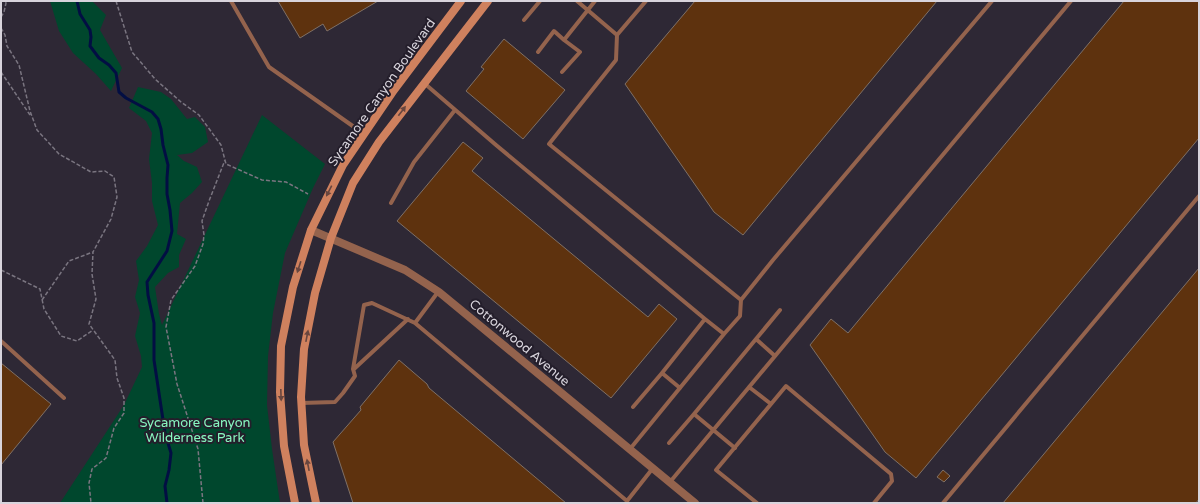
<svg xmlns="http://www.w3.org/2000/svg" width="1200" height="504" font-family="'Varela Round',sans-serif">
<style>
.green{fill:#00472d}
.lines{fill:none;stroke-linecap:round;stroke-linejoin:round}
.stream{stroke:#020e43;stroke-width:3}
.building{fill:#5e320e;stroke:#7f7066}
.path{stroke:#7a7580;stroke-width:1.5;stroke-dasharray:4 2;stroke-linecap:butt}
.service{stroke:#94634d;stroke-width:4}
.minor{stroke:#94634d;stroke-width:8}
.secondary{stroke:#cf815e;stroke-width:8}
.oneway{fill:#68463f}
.labels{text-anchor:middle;stroke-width:4;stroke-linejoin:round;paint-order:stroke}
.street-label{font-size:13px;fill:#d8d4dc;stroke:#241e2b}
.park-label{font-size:13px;fill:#88f7c0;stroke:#241e2b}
</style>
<rect width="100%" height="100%" fill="#2e2835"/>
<path class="green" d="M50,1H92L106,15L100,30L122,68L111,91L96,74L73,53L59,31Z
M138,87L161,92L171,99L187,119L195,117L205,127L208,142L192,153L177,155L184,161L197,167L202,182L192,193L180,203L177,234L186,239L179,255V267L168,273L155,287L159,314L162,325L262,115L325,164L313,188L285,253L273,313L268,356L267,405L272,449L280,503H60L124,405L142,367L141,356L135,336L140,313L135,297L139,280L136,261L147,246L158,225L152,201V183L149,159L152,133L146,121L129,108Z"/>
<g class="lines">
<path class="stream" d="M77,1L80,14L90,30L91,37L90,46L99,58L109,65L116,73L119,92L126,98L152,112L158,119L161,129L163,145L168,165L167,178V194L170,210L172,231L167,251L147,282L148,295L154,323V360L165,433L171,453L169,470L165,486L167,503"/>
</g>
<path class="building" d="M278,1H378L327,31L323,24L300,38Z
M695,1H937L743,235L714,212L625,84Z
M1124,1H1199V138L916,478L885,452L810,345L831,319L848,333Z
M504,39L565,90L523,139L466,91L484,69L481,67Z
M463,142L483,158L472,171L648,317L659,304L677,319L611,398L397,221Z
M1199,268V499L1196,503H1003Z
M399,360L427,384L429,388L566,503H353L333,442L361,410L360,407Z
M1,363L51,404L1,465Z
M943,470L950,476L944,482L937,477Z"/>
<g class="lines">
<path class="path" d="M116,1L132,52L155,79L181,102L199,115L221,145L226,164L262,180L286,182L308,194
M1,17L4,12L6,3L5,1
M1,28L5,35L7,46L19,65L30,111L37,130L59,154L91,172L105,171L114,177L117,197L111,219L93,252L92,274L96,299L89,324L115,360L117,378L124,398V413L114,428L106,458L92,469L89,483L91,503
M1,72L30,115
M1,270L40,289L44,309L61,336L77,341L93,330
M42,300L69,261L93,252
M203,503L198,449L177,384L166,327L171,300L195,266L203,244L204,235L202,221L209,201L225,160"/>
<path class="service" d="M231,1L269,67L364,134
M577,1L617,35L616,60L549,144L741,300L740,316L724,334
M524,20L540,1
M617,35L646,1
M538,52L554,31L564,40
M562,72L580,52L564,40L595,1
M424,83L496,145L705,319
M391,203L414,162L455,110
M741,300L773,260L992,1
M415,323L438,292
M756,339L780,310
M1,341L64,398
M354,369L408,319
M749,387L771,404
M301,403L335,402L343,393L355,376L353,369L364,305L372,303L415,323L627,501L653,468
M633,407L662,373L680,388
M669,443L694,414
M735,448L694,414L756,339L775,356
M630,449L724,334L705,319L662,373
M670,482L1071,1
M757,503L716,470L786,386L891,474L892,481L874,503
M943,503L1199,196"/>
<path class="minor" d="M311,230L405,270L439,292L695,503"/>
<path class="secondary" d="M295,503L284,446L280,392L281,346L293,287L311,230L343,165L394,90L461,1
M316,503L304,445L301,397L304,349L315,293L331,238L353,183L379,142L488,1"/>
</g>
<defs><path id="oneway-solid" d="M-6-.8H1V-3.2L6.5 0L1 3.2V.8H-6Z"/></defs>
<g class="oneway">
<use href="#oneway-solid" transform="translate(402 111) rotate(-53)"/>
<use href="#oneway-solid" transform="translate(329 191) rotate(117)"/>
<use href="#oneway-solid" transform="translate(299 267) rotate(108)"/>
<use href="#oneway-solid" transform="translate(307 336) rotate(-79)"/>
<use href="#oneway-solid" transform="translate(281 395) rotate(88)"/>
<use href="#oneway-solid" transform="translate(308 465) rotate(-101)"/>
</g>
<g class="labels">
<g class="street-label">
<text transform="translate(381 92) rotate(-55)" y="5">Sycamore Canyon Boulevard</text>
<text transform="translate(520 342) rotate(40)" y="5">Cottonwood Avenue</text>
</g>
<g class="park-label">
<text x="195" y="427">Sycamore Canyon<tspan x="195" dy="15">Wilderness Park</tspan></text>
</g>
</g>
<rect width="1200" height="504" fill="none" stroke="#d8d4dc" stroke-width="4"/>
</svg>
